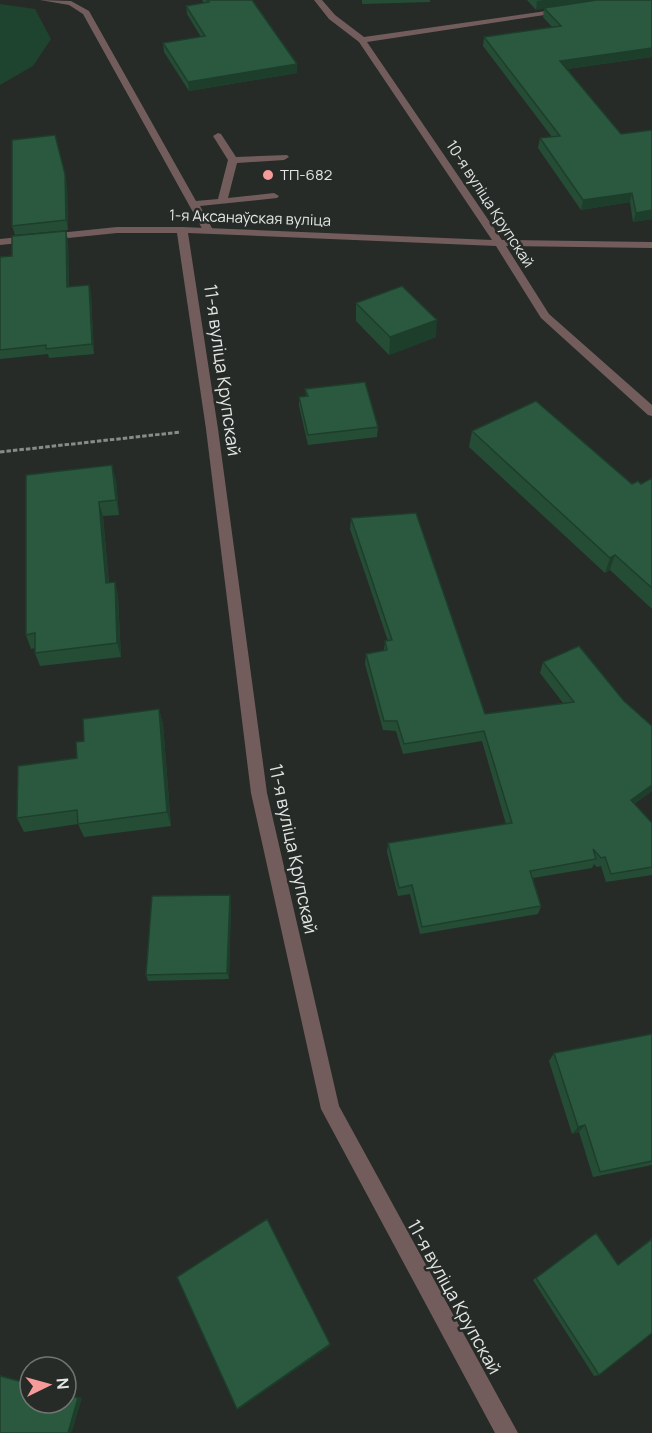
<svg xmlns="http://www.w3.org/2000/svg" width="652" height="1433" font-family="Manrope,sans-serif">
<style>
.green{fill:#1e432e}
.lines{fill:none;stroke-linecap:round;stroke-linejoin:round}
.path{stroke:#878b89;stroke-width:3;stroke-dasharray:4.5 2;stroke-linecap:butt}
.service{fill:#735d5c;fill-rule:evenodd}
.minor{fill:#735d5c;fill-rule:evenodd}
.wall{fill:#254d36}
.shaded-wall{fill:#1e3e2c}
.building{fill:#2b593f;stroke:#1e3e2c;stroke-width:1.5}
.poi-dot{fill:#f59b9a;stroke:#262b28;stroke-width:2}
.labels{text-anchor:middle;stroke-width:5;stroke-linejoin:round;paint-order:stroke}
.far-poi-label{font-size:15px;fill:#e3e6e4;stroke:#262b28;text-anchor:start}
.far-street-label{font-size:15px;fill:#e3e6e4;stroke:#262b28}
.street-label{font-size:18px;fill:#e3e6e4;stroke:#262b28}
</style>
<rect width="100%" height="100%" fill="#262b28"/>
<path class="green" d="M0,4L35,9L51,39L33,66L0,85Z"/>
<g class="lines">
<path class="path" d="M0,452L181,432"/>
<path class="service" d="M40,0L71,1L89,11L196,201L218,199L228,160L213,136L218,133L221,134L236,157L287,155L289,157L284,160L237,163L228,198L274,193L279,196L277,198L200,206L213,230L204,232L83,14L69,5Z"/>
<path class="minor" d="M314,0H322L335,15L364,37L567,8L568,10L564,12L367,42L502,240L652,242V248L506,246L549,314L652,405V416L648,415L541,318L496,246L188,233L218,429L267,793L339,1106L518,1433H495L321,1109L251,793L206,429L177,233H117L0,245V239L117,227H182L492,240L359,42L329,19Z"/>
</g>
<path class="wall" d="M202,0H252L297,64V73L189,91L164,52L163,43L201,37L187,14L186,6L204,3Z
M362,0H430V2L362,4Z
M527,0H652V57L567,69L621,134L652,130V219L633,222L630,202L581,210L538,148L540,138L552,137L483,46L484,37L552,27L543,17L544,8L536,10Z
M67,184L68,230L15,235L12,226Z
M68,240L69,287L89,285L91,295L94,354L49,358L48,354L0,359V257L12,256Z
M356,303L436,337L389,355L356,321Z
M305,389L378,427L377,437L308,445L299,406V397L306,396Z
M472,431L632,484H641L652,478V609L610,570L605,573L469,447Z
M26,475L116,480L119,515L103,516L109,583L115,582L118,597L121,657L40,666L35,653V648L31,649L26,635Z
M351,518L485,714L563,703L540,673L543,662L624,701L652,726V791L634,804L652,823V875L606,882L601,866L597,867L594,864L592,868L533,878L541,906L538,914L420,934L410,894L398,896L387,852L388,843L506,824L482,741L403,754L396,731L383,730L365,664L366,654L384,650L385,641H388L350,529Z
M159,709L163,724L171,826L84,837L78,824L24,832L17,818L77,758L84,741Z
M230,895L231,902L229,979L148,981L146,975Z
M652,1034V1165L593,1177L579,1132L572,1134L549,1061L554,1053Z
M591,1236L618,1265L652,1238V1333L599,1375L594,1376L533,1280Z"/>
<path class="shaded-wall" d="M543,0H602L536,10L537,1Z
M652,48V57L559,70L560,61Z
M297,64V73L189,91L188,82Z
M65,174L67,184L68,230L66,220Z
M632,193L630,202L581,210L583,200Z
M652,210V219L633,222L636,213Z
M66,231L68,240L69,297L67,287Z
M89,285L91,295L94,354L92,344Z
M437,320L436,337L389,355L390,337Z
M112,465L116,480L119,515L116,500Z
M99,502L103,516L110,598L106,583Z
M615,555L610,570L605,573L610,558Z
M115,582L118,597L121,657L117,643Z
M159,709L163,724L171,826L167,812Z
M652,785V791L626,809L631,800Z
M230,895L231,902L229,979L227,973Z
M585,1125L579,1132L572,1134L578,1127Z
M330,1344V1346L239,1409H237Z
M0,1375L30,1383V1384L0,1376Z
M66,1393L82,1398L72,1432L68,1433Z"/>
<path class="building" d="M207,0H252L297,64L188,82L163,43L205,36L186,6L209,2Z
M597,0H652V48L560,61L621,134L652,130V210L636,213L632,193L583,200L540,138L560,136L484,37L561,26L544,8Z
M55,135L65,174L66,220L12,226V140Z
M66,231L67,287L89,285L92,344L46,349V345L0,350V257L12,256V236Z
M402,286L437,320L390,337L356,303Z
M365,382L378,427L308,435L299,397L308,396L305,389Z
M536,401L632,484L638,481L641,484L652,478V588L615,555L610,558L472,431Z
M112,465L116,500L99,502L106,583L115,582L117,643L35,653V633L26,635V475Z
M416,513L485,714L574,702L543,662L579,646L624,701L652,726V785L631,800L652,823V867L611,874L605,857L601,858L593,849L596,859L530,871L541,906L422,927L412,885L399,888L388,843L512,823L484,731L404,744L397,721H384L366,654L387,650L385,641L392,640L351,518Z
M159,709L167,812L78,824L77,810L17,818L18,766L77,758L76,742L84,741L83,719Z
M230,895L227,973L146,975L152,896Z
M652,1034V1161L600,1172L585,1125L578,1127L554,1053Z
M267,1219L330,1344L237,1409L177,1277Z
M596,1233L618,1265L652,1239V1333L599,1375L536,1278Z
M0,1376L30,1384V1403H66V1394L78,1398L68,1433H69H0Z"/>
<circle class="poi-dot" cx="268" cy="175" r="6"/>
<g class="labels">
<g class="far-poi-label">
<text x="280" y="180">ТП-682</text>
</g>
<g class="far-street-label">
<text transform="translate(490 204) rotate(57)" y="5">10-я вуліца Крупскай</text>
<text transform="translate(250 218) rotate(2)" y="5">1-я Аксанаўская вуліца</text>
</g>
<g class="street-label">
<text transform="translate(222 370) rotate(82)" y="6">11-я вуліца Крупскай</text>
<text transform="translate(293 849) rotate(78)" y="6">11-я вуліца Крупскай</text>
<text transform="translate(454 1297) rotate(61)" y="6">11-я вуліца Крупскай</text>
</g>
</g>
<g transform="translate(48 1385) rotate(85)"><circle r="28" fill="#262b28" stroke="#727673" stroke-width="1.5"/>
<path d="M0-4.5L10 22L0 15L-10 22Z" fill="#f59b9a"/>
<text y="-9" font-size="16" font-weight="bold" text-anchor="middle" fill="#e3e6e4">N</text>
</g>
</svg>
